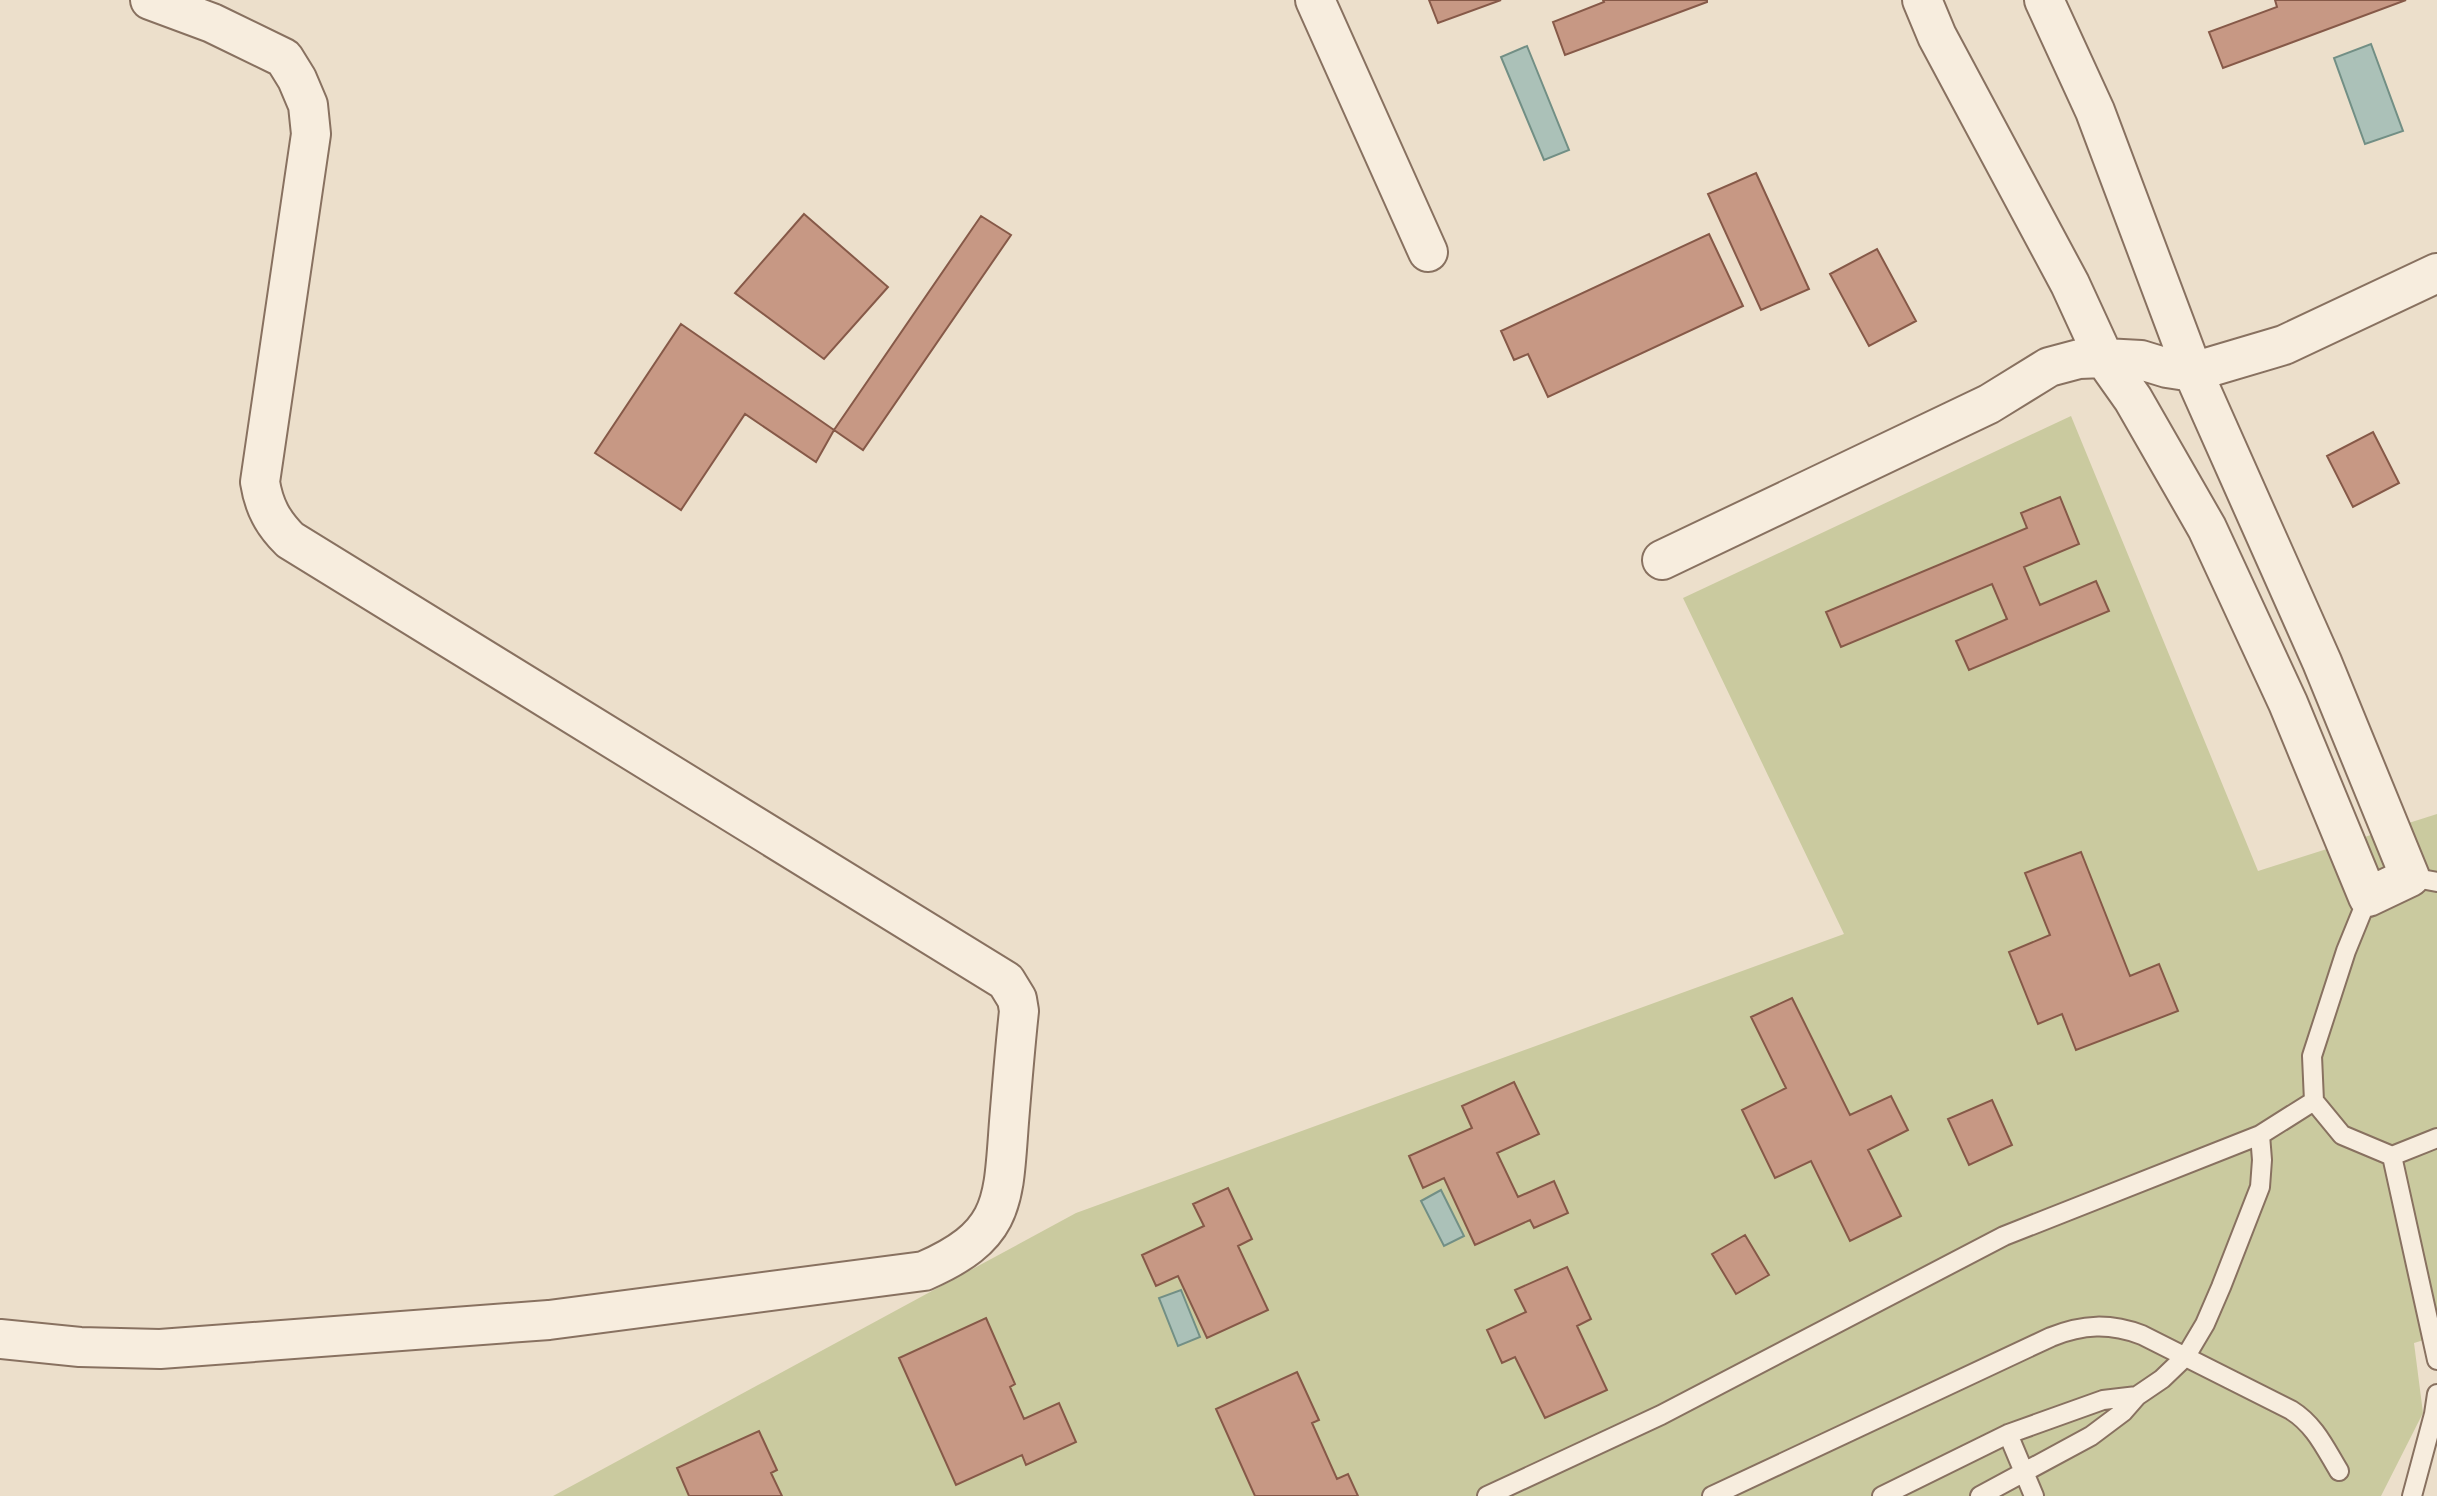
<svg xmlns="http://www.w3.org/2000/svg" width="2437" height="1496" font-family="'Roboto Serif',serif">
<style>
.green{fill:#caca9f}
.water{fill:#abc1b8;stroke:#728f85;stroke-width:2}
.building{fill:#c79884;stroke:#865948;stroke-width:2}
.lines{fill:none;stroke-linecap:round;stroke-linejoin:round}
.lane-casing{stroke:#887160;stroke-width:22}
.street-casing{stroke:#887160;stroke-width:42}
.lane{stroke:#f7edde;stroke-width:18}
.street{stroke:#f7edde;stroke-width:38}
</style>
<rect width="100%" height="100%" fill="#ecdfcb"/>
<path class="green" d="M2071,416L2258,871L2437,814V1336L2414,1343L2423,1413L2381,1496H553L1076,1213L1844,934L1683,598Z"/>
<path class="water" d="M2371,44L2403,131L2365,144L2334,58Z
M1527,46L1569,150L1544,160L1501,57Z
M1441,1190L1464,1236L1444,1246L1421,1201Z
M1181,1290L1200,1337L1178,1346L1159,1298Z"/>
<path class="building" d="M1429,0H1501L1438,23Z
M1603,0H1707V2L1565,55L1553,22L1604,2Z
M2275,0H2406L2223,68L2209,32L2277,7Z
M1756,173L1809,289L1761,310L1708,194Z
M804,214L888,287L824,359L735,293Z
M981,216L1011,235L863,450L834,430Z
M1709,234L1743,306L1548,397L1528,354L1514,360L1501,331Z
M1877,249L1916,321L1869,346L1830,274Z
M681,324L834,430L816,462L745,414L681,510L595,453Z
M2373,432L2399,483L2353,507L2327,456Z
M2060,497L2079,544L2024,567L2040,605L2096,581L2109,611L1969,670L1956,641L2007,619L1992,584L1841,647L1826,612L2027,528L2021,513Z
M2081,852L2130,976L2159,964L2178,1011L2076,1050L2062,1014L2038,1024L2009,952L2050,935L2025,873Z
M1792,998L1850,1115L1891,1096L1908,1130L1868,1150L1901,1216L1850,1241L1811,1161L1775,1178L1742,1110L1786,1088L1751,1017Z
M1514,1082L1539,1134L1497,1153L1518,1197L1554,1181L1568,1213L1534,1228L1530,1220L1475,1245L1444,1178L1423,1188L1409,1156L1472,1128L1462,1106Z
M1992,1100L2012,1145L1969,1165L1948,1119Z
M1228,1188L1252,1239L1238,1246L1268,1310L1207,1338L1178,1276L1156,1286L1142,1255L1204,1226L1193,1204Z
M1745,1235L1769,1275L1736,1294L1712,1254Z
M1567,1267L1591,1319L1577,1326L1607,1390L1545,1418L1515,1357L1502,1363L1487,1330L1526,1312L1515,1290Z
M986,1318L1015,1384L1010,1387L1024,1419L1059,1403L1076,1442L1026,1465L1022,1455L956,1485L899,1358Z
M1297,1372L1319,1420L1312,1423L1337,1479L1348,1474L1358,1496H1255L1216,1409Z
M759,1431L777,1470L771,1473L782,1496H689L677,1468Z"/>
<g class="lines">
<defs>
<path id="lane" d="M2410,877L2437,882
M2368,897L2346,951L2312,1056L2314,1101L2342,1135L2392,1156L2437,1138
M2392,1156L2437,1360
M2008,1434L2034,1496
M1487,1496L1661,1415L2004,1236L2260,1135L2314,1101
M1712,1496L2051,1337C2083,1324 2110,1323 2142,1335L2291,1410C2315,1425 2325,1448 2339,1471
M1882,1496L2008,1434L2103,1400L2137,1396
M1980,1496L2091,1436L2123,1412L2137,1396L2162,1379L2186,1356L2205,1324L2221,1287L2260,1187L2262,1160L2260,1135
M2412,1496L2434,1414L2437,1394"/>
<path id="street" d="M1315,0L1428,252
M1922,0L1937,36L2070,284L2104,358L2133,399L2207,528L2288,703L2368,897L2410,877L2322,662L2193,372L2095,111L2044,0
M1662,560L1989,404L2049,367L2079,359L2104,358L2141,360L2167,368L2193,372L2284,345L2437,273
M0,1339L80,1347L160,1349L549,1320L924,1271C1006,1235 1003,1202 1009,1122C1012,1085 1015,1048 1019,1011L1017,999L1006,981L290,540C273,523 264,507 260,482L311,134L308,105L297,79L284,58L212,23L150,0"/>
</defs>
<use href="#lane" class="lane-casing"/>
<use href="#street" class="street-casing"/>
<use href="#lane" class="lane"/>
<use href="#street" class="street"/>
</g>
</svg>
